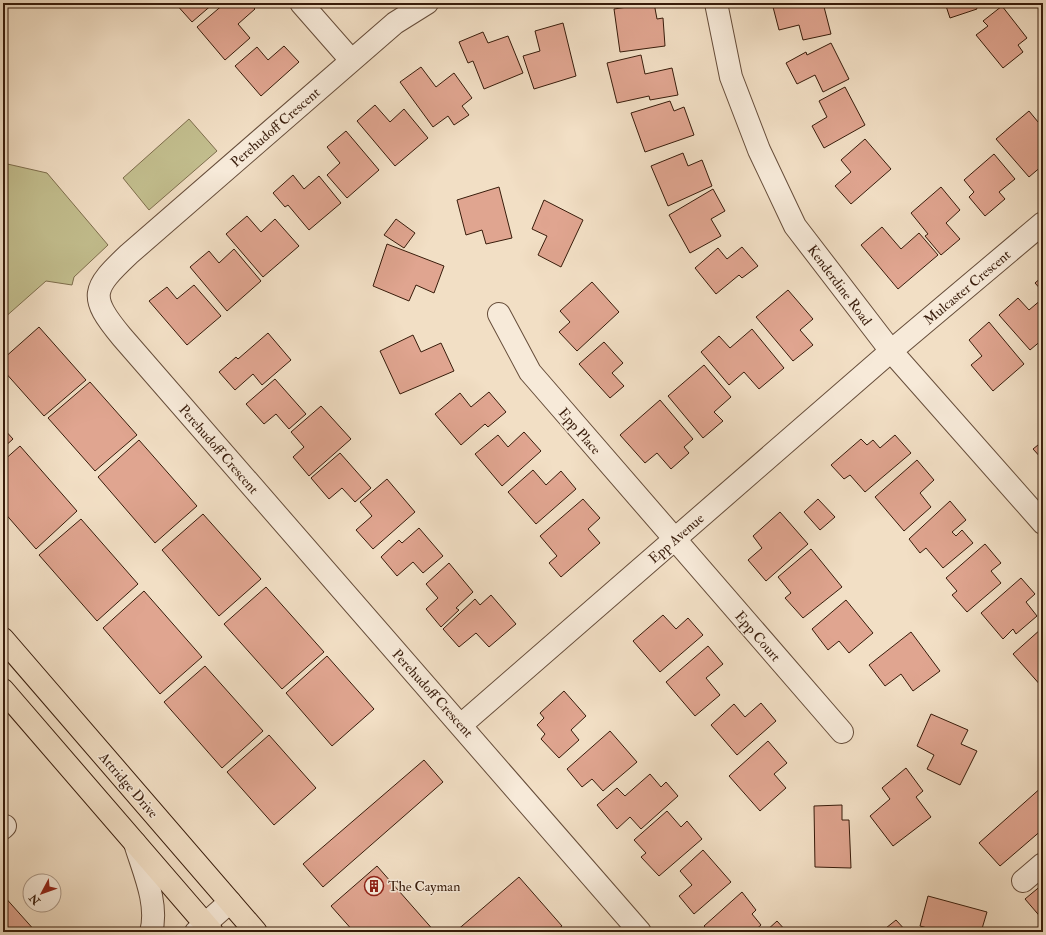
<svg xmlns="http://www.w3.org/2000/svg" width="1046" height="935" font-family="'IM FELL Double Pica',serif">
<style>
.green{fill:#c3bf8f;stroke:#7e6e4d}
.building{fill:#e0a590;stroke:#381c0b}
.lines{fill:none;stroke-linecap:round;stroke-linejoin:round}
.minor-casing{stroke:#664d3a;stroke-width:24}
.major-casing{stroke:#381c0b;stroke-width:24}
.minor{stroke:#f7ead9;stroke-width:22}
.major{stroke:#f2dfc5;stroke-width:22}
.labels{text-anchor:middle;stroke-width:3;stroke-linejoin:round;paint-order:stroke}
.street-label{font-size:14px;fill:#381c0b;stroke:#f7ead9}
.poi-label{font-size:14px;fill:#381c0b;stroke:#f7ead9;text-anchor:start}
</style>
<rect width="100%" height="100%" fill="#f2dfc5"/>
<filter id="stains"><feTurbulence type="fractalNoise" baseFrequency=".005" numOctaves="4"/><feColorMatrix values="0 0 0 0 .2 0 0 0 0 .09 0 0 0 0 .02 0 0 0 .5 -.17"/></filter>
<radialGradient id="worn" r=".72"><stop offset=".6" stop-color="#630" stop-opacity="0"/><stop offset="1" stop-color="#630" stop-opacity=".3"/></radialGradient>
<path class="green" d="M189,119L217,151L149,210L123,178Z
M3,163L47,173L108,245L74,277L72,285L46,281L3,319Z"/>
<path class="building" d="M175,3H214L192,22Z
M225,3H249L255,9L238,24L250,38L225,60L197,27Z
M654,3L657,19L663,18L665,46L620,52L614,9Z
M791,3H823L831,34L803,40L799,25L779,30L773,7Z
M945,3H975L977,9L950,18Z
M1002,6L1027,38L1018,45L1023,52L1003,68L976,35L988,26L983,21Z
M563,23L576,76L534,89L523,56L540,51L535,31Z
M483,32L488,43L508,36L523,73L484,89L473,61L468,63L459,42Z
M831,43L849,79L823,92L815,75L797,84L786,63L806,52L807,55Z
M284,46L299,62L261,96L235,66L257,47L268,60Z
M641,55L645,74L672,68L678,95L650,100L649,96L617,103L607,63Z
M421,67L436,87L454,73L472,98L462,106L469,115L454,125L448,116L433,127L400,82Z
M845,87L865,125L824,148L812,126L827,117L819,101Z
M670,101L674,111L684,107L694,135L645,152L631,113Z
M375,105L390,122L404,109L428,138L395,166L357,121Z
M1029,111L1043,128V150L1039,153L1043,157V165L1029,177L996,139Z
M3,114H6L3,140Z
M346,131L379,170L347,198L327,175L340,163L327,147Z
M865,139L891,169L851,204L835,186L851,172L841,160Z
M683,153L688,166L702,160L712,186L668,206L651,166Z
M994,154L1015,179L999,192L1005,199L985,216L969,197L974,192L964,180Z
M293,175L304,189L319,176L341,203L309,230L288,205L285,207L273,193Z
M499,187L512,238L486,244L482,230L466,235L457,200Z
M941,187L960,210L946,223L960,239L941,255L925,236L928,234L911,213Z
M713,189L725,211L711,219L721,236L690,253L669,215Z
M544,200L583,220L561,267L538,255L547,236L532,229Z
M247,216L261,232L275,219L299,246L263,277L226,234Z
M396,219L415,233L404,248L384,235Z
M882,227L901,249L919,233L938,255L898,289L861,245Z
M387,244L444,266L434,293L416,285L409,301L373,286Z
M742,247L758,266L742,278L739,275L716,294L695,268L718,248L727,259Z
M234,249L261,281L227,311L190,267L209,251L219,263Z
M1043,276V292L1035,283Z
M592,282L619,312L577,351L559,332L570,322L560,311Z
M194,285L221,316L187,345L149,301L167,287L177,299Z
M788,290L813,319L800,330L813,345L793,361L756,317Z
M1018,298L1029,310L1042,299L1043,300V339L1030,350L999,315Z
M989,322L1024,364L993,391L971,365L982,356L969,340Z
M39,327L86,380L44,416L3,370V359Z
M752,329L784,368L759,389L744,372L729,385L701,352L719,336L730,348Z
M268,333L291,360L262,385L253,374L235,390L219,372L236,357L238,359Z
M413,335L421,352L441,343L454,371L400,394L380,351Z
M604,342L623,363L612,373L624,386L610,398L579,364Z
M704,365L731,397L714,412L723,421L703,438L668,396Z
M275,379L306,414L289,429L276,414L264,424L246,404Z
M90,382L137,435L95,471L48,418Z
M489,392L506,412L488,427L485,424L461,445L435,414L460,393L471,407Z
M660,400L693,439L684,447L689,453L671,469L657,453L645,463L620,435Z
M321,406L351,439L309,476L293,457L304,447L291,432Z
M3,428L13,439L3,448Z
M524,432L541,451L502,486L475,454L498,435L508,447Z
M895,435L911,453L865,492L850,475L844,479L831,465L861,439L867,445L873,440L880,448Z
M139,440L197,506L155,543L98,477Z
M1043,441V460L1033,449Z
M20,446L77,511L36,549L3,511V461Z
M340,453L371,488L355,502L342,488L329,499L311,478Z
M917,460L934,480L920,493L931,507L904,531L875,497Z
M533,470L546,485L561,471L576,489L536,524L508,492Z
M387,479L415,512L373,549L356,530L372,516L360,502Z
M583,499L600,518L588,529L600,543L561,577L549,563L557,556L540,536Z
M818,499L835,517L820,530L804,512Z
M950,501L966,520L952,532L956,536L962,530L973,543L943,568L926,548L920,553L909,539Z
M780,512L808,544L766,581L748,560L762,548L753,536Z
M203,514L261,579L219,616L162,550Z
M81,519L138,584L97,621L39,555Z
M419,528L443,556L423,573L413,562L397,576L381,557L399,540L402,543Z
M985,544L1001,563L991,571L1001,583L967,612L952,595L957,591L946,578Z
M811,549L842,587L803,618L785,598L791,593L778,577Z
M449,563L473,592L456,608L459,610L441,627L426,609L438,598L426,584Z
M1021,578L1035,594L1026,602L1037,616L1016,634L1013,629L1003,639L981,613Z
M266,587L324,652L282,689L224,624Z
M144,591L202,657L160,694L103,628Z
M491,595L516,624L489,647L476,633L459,647L443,629L475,599L480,605Z
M846,600L873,633L849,653L839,641L828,650L812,629Z
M663,615L676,629L688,618L703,635L660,672L633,641Z
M1041,629L1043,632L1042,687L1013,654Z
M911,632L940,671L913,691L901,674L885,686L869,665Z
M708,646L723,664L706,678L720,695L695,716L666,682Z
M327,656L374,709L332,746L286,693Z
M205,666L263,731L222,768L164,702Z
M564,691L586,716L571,730L579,740L559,758L541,739L545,734L537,725L544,718L540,713Z
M761,703L776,721L737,755L711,725L734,704L745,717Z
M931,714L968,730L961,744L977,751L960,785L927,769L934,755L917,746Z
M610,731L637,762L603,791L592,779L582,787L567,769Z
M269,735L316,788L274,825L227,772Z
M768,741L787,763L774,774L786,788L760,811L729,776Z
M424,760L443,782L323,887L303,864Z
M906,768L923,791L916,797L931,817L893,846L870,816L890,799L882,788Z
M650,774L661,787L666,782L678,796L641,829L630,817L617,829L597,805L617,788L625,796Z
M1043,786V829L1000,866L979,843Z
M842,805V820H849L851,868L815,867L814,806Z
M667,811L681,827L687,821L702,839L659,876L641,857L646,853L634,840Z
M703,850L731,882L694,914L679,896L692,885L680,871Z
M377,866L435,932H354L331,906Z
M519,877L562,926L554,932H455Z
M1043,884V920L1025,899Z
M742,892L756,910L752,914L761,925L753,932H710L704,926Z
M3,895L36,932H3Z
M928,896L987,912L981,932H942L920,926Z
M896,920L907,932H881Z
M777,921L787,932H765Z"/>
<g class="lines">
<defs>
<path id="minor" d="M301,3L351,60
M427,3L395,23L129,254C92,289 88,296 122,337L640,932
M716,3L731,77L759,150L795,226L891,351L1043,523
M499,314L530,372L842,732
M461,725L891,351L1043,223
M3,828L5,826
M135,843C143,870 159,904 151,932
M1023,881L1043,864
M196,932L230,902"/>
<path id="major" d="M3,639L256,932
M3,690L212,932"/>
</defs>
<use href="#minor" class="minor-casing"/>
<use href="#major" class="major-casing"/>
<use href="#minor" class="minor"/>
<use href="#major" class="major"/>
</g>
<defs>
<symbol id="building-ring" viewBox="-11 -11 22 22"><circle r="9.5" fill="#f7ead9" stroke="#8f2418" stroke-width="1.5"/><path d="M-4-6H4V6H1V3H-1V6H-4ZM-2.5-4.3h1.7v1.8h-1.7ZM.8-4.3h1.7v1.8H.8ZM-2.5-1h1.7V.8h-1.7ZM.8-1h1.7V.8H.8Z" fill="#8f2418"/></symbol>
</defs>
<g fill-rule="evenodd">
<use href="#building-ring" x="363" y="875" width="22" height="22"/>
</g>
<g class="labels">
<g class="street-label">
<text transform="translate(275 127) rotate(-41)" y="5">Perehudoff Crescent</text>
<text transform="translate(840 285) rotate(53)" y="5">Kenderdine Road</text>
<text transform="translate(967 287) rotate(-40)" y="5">Mulcaster Crescent</text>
<text transform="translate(580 431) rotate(49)" y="5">Epp Place</text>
<text transform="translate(219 449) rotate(49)" y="5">Perehudoff Crescent</text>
<text transform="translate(676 538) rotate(-41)" y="5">Epp Avenue</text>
<text transform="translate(758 636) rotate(49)" y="5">Epp Court</text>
<text transform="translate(433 693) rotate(48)" y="5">Perehudoff Crescent</text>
<text transform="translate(129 785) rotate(49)" y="5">Attridge Drive</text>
</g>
<g class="poi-label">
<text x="388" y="891">The Cayman</text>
</g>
</g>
<rect width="1046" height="935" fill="none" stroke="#f2dfc5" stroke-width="16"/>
<rect x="4" y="4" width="1038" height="927" fill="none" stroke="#381c0b" stroke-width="2"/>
<rect x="8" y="8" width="1030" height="919" fill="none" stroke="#381c0b"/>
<g transform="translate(42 893) rotate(229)"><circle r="19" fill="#f7ead9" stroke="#ab9887"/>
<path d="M0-3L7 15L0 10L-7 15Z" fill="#8f2418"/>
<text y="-6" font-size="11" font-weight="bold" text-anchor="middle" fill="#381c0b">N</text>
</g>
<rect width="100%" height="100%" filter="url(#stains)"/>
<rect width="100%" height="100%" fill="url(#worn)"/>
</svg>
